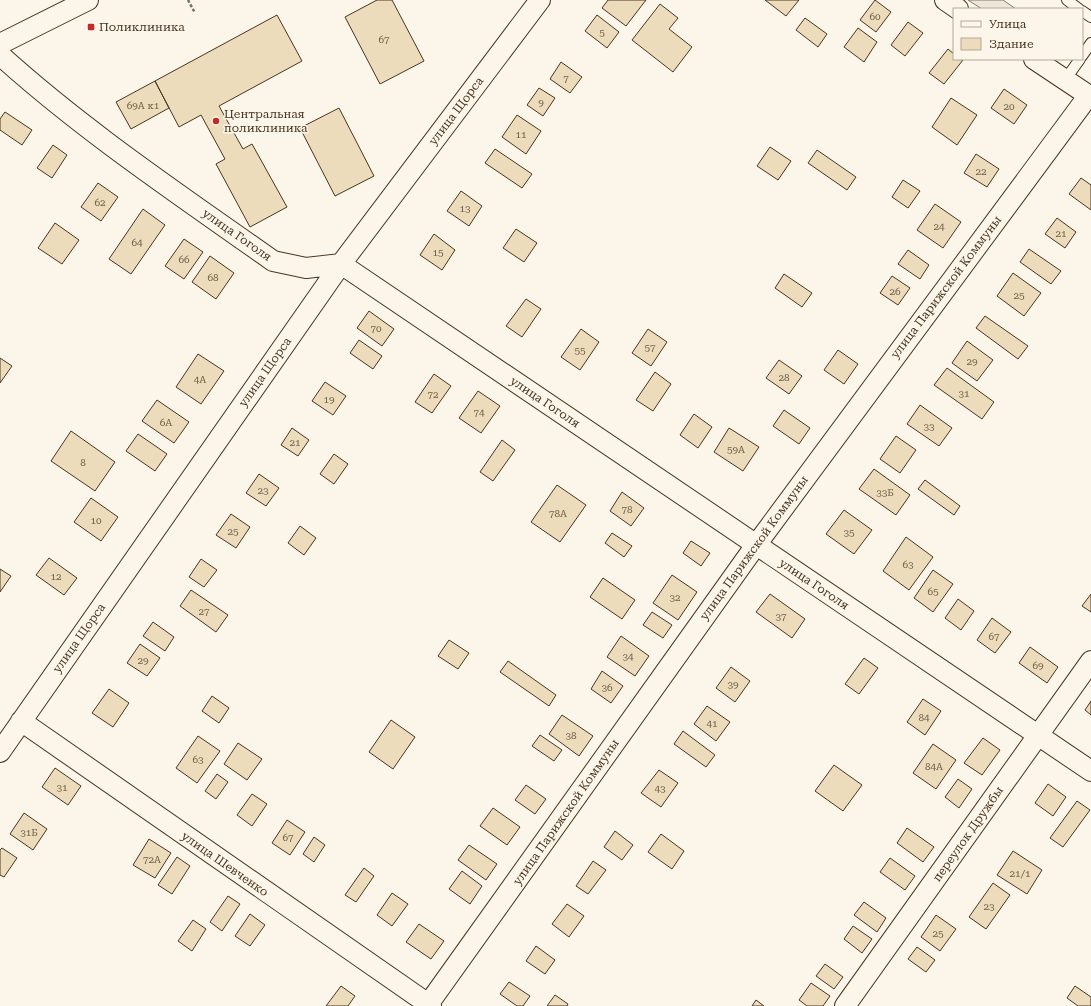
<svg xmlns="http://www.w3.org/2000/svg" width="1091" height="1006" font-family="'Roboto Serif',serif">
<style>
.parking{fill:#ede7d9;stroke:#887966}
.building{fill:#ecdcbc;stroke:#4a3520}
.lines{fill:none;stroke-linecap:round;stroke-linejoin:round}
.lane-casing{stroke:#4a3520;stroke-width:12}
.street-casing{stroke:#4a3520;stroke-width:22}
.path{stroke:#7f6f5c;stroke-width:2.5;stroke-dasharray:3 2;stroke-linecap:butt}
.lane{stroke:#fbf6e9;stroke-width:10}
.street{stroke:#fbf6e9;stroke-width:20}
.poi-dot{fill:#c62828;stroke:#fbf6e9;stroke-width:1.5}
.labels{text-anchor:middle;stroke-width:3;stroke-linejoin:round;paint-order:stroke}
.number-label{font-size:10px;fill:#725f47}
.poi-label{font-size:12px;fill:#4a3520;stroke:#fbf6e9;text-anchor:start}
.street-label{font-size:12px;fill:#4a3520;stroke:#fbf6e9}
</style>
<rect width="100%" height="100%" fill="#fbf6e9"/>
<path class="parking" d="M968,0H1003L1016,9H982Z"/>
<path class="building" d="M377,0H392L424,61L380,84L345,17Z
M608,0H646L626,26L602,8Z
M765,0H799L786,16Z
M875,0L891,12L876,32L860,20Z
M660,4L678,18L669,29L692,47L673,72L632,40Z
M277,15L302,61L219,106L243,149L252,144L287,207L250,227L216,164L225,159L201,115L179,127L155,81Z
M597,15L619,32L607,48L585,31Z
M805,18L827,34L818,47L796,30Z
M908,22L923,33L905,56L891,45Z
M858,28L877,42L864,62L844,47Z
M948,49L954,54V59L963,60L944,84L929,73Z
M561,62L582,77L570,93L550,79Z
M155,81L169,108L131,129L116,102Z
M539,88L555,98L543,116L527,105Z
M1004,89L1027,105L1014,124L991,108Z
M951,98L977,115L957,145L932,127Z
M339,108L374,176L335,196L300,128Z
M5,112L32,130L22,145L0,130V119Z
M517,115L541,131L526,154L502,137Z
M53,145L67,155L52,178L37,168Z
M770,147L791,161L778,180L757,166Z
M495,149L532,174L522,188L485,163Z
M817,150L856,177L847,190L808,163Z
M976,154L999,169L987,187L964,173Z
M1081,178L1091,185V210L1069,194Z
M903,180L920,191L908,208L892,197Z
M98,183L118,197L101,221L81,207Z
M461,191L482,206L469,226L447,211Z
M935,204L961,222L943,248L917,230Z
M143,209L165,225L131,274L109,259Z
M1057,218L1076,232L1065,248L1045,234Z
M55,223L79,240L62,264L38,248Z
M516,229L537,243L524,262L503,248Z
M434,234L455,250L442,270L420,255Z
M184,239L203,252L184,279L165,266Z
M1029,249L1061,271L1051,284L1020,262Z
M908,250L929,265L920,279L898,264Z
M210,256L234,273L216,299L192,282Z
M1013,273L1041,293L1024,316L997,296Z
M784,274L812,293L802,307L775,288Z
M892,276L910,288L898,305L880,293Z
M526,299L541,309L522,337L506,326Z
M369,311L394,329L382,346L357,328Z
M985,316L1028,346L1018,359L976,328Z
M581,329L599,342L580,370L561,357Z
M648,329L667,342L651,366L632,353Z
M359,340L382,356L373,369L350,353Z
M967,341L993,360L977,381L952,363Z
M838,350L858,364L844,384L824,370Z
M198,354L224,371L201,404L176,387Z
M0,358L12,366L0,383Z
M779,360L802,376L789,394L766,378Z
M947,368L994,402L982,419L934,385Z
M655,372L671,384L653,411L636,400Z
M434,374L451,386L432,413L415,402Z
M325,382L346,396L333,415L312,401Z
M478,391L500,406L481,433L459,418Z
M157,400L189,422L174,443L142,421Z
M920,405L952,428L939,446L907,424Z
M784,410L810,428L799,444L773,426Z
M694,414L712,427L698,448L680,435Z
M292,428L309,440L298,456L281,445Z
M729,428L759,447L743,471L714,452Z
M71,431L115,462L95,491L51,461Z
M138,434L167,454L155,471L126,451Z
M896,436L916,450L900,473L880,459Z
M502,440L515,450L493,481L480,472Z
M334,454L348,464L334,484L320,474Z
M874,469L910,495L896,515L859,489Z
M259,474L279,488L266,506L246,493Z
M925,480L960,506L954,515L918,489Z
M557,485L586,505L560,542L531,522Z
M622,492L644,508L631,526L610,511Z
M91,498L118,517L101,541L74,522Z
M844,510L872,530L854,554L826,534Z
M231,514L250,527L236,548L216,535Z
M300,526L316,538L304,555L288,543Z
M612,533L632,546L624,557L605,543Z
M906,537L933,557L909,590L883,571Z
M691,541L710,553L701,566L683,553Z
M49,558L77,578L64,595L36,575Z
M201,559L217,570L204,587L189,577Z
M0,569L11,576L0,592Z
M933,570L953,584L933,612L914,598Z
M672,575L697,592L678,620L653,603Z
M603,578L635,600L622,619L590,597Z
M191,590L228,615L216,632L180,606Z
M770,594L805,619L792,638L756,612Z
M1091,594V612L1082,606Z
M958,599L974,611L961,630L945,618Z
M652,612L672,625L663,638L643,625Z
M992,618L1011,632L995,653L977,640Z
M153,622L174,637L165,651L143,636Z
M621,636L649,656L635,676L607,657Z
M449,640L469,653L458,669L438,656Z
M140,644L160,658L147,676L127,663Z
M1030,647L1058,667L1047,683L1019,663Z
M864,658L878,668L859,694L845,684Z
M508,661L556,695L549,706L500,672Z
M731,667L750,681L735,702L716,688Z
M602,671L623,686L611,703L591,689Z
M109,689L129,703L113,727L92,713Z
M212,696L229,708L219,723L202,711Z
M923,699L941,711L925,735L907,722Z
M1091,701V715L1085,710Z
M707,706L730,722L716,741L694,724Z
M562,715L593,736L579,756L549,734Z
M391,720L415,737L393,769L369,752Z
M683,731L715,755L706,767L674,744Z
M540,735L562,750L554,761L532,746Z
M198,736L220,751L197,783L176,768Z
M983,738L1000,750L982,775L964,763Z
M238,743L262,759L247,780L224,764Z
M933,744L956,760L936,789L913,773Z
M834,765L862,785L843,811L815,791Z
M55,768L81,786L68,805L42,787Z
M659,770L678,783L661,807L641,793Z
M217,774L228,782L216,799L205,791Z
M958,779L972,789L959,808L945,797Z
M1048,784L1066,797L1053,816L1035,803Z
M526,785L546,799L535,814L515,800Z
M252,794L267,804L252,826L237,815Z
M1077,801L1090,810L1063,847L1050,838Z
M493,808L520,827L507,845L480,826Z
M24,813L47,829L33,850L10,834Z
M287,820L305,832L290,855L272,843Z
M907,828L934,847L923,862L897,843Z
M615,831L633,845L622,860L604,847Z
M661,834L684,851L672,869L648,852Z
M314,837L325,845L314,862L303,854Z
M149,839L171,853L155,878L133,865Z
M469,845L497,864L486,880L458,860Z
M2,848L17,858L4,877L0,875V850Z
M1013,851L1042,870L1027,894L997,875Z
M177,857L190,866L172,894L158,885Z
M890,858L915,876L905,890L880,872Z
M593,861L606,870L588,894L576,886Z
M364,868L374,876L356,902L345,895Z
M462,871L482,886L470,904L449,889Z
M993,883L1010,895L986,929L969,917Z
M392,893L408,904L392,926L377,915Z
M228,896L240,904L222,931L210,922Z
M864,902L886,918L877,932L854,915Z
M567,904L584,916L569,937L552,924Z
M250,914L265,925L250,946L235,936Z
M936,915L956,929L940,951L921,937Z
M193,920L206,929L192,951L178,941Z
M419,924L444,941L431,959L406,942Z
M853,926L872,939L862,953L844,939Z
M536,946L555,960L545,974L526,961Z
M917,947L935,960L926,972L908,959Z
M825,964L843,977L834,989L816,976Z
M509,982L530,996L523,1006H517L500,994Z
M811,983L830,996L823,1006H807L799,1000Z
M341,986L355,996L348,1006H326Z
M1075,986L1091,997V1006H1078L1067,998Z
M555,995L568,1004L567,1006H547Z
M756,1000L764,1006H752Z"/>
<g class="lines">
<defs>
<path id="lane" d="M1067,0L1079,9
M1082,11L1091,17
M1082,56L1091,43
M1065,80L1080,59"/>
<path id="street" d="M945,0L958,9
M0,44L88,0
M0,55C84,131 180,195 273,261L306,268L341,264L1091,771
M1034,59L1091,97
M21,721L431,1006
M0,752L341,264L540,0
M427,1006L756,545L1089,95
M845,1006L1091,661"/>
</defs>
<use href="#lane" class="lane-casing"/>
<use href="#street" class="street-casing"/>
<path class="path" d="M188,0L195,13"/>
<use href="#lane" class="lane"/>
<use href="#street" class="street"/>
</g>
<g class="poi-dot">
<rect x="87" y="23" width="8" height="8" rx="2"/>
<circle cx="216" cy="121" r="4"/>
</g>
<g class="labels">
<g class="number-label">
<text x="875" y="20">60</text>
<text x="602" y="36">5</text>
<text x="384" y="43">67</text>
<text x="566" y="82">7</text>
<text x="541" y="106">9</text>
<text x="143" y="109">69А к1</text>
<text x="1009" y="110">20</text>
<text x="521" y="138">11</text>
<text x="981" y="175">22</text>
<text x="100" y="206">62</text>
<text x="465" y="212">13</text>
<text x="939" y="230">24</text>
<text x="1061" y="237">21</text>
<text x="137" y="246">64</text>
<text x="438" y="256">15</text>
<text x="184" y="263">66</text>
<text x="213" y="281">68</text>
<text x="895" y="295">26</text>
<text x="1019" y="299">25</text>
<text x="376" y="332">70</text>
<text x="650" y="351">57</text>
<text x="580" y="354">55</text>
<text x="972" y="365">29</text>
<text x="784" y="381">28</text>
<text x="200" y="383">4А</text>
<text x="964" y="397">31</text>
<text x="433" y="398">72</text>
<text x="329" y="403">19</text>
<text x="479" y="416">74</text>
<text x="166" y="426">6А</text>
<text x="929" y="430">33</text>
<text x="295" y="446">21</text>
<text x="736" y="453">59А</text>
<text x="83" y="466">8</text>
<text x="263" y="494">23</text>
<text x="885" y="496">33Б</text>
<text x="627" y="513">78</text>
<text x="558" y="517">78А</text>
<text x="96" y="524">10</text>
<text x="233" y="535">25</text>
<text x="849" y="536">35</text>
<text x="908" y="568">63</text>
<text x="56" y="580">12</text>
<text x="933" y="595">65</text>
<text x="675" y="601">32</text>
<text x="204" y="615">27</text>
<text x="781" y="620">37</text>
<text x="994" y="640">67</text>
<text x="628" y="660">34</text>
<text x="143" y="664">29</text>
<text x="1038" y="669">69</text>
<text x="733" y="688">39</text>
<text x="607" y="691">36</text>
<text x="924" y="721">84</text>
<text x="712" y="727">41</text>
<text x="571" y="739">38</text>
<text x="198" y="763">63</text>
<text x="934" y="770">84А</text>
<text x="62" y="791">31</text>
<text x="660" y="792">43</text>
<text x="29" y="836">31Б</text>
<text x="288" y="841">67</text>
<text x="152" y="863">72А</text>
<text x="1020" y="877">21/1</text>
<text x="989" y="910">23</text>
<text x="938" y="937">25</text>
</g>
<g class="poi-label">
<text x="99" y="31">Поликлиника</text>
<text x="224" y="118">Центральная<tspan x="224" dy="14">поликлиника</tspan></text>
</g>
<g class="street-label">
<text transform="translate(456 111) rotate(-53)" y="4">улица Щорса</text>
<text transform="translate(237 235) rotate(35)" y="4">улица Гоголя</text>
<text transform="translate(946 287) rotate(-53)" y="4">улица Парижской Коммуны</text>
<text transform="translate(265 372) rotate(-55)" y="4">улица Щорса</text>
<text transform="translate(545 402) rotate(34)" y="4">улица Гоголя</text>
<text transform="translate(754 548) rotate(-54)" y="4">улица Парижской Коммуны</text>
<text transform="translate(814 584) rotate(34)" y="4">улица Гоголя</text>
<text transform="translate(79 638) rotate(-55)" y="4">улица Щорса</text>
<text transform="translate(566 812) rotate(-55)" y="4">улица Парижской Коммуны</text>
<text transform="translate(968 834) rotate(-55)" y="4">переулок Дружбы</text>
<text transform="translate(225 864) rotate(35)" y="4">улица Шевченко</text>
</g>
</g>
<rect x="953" y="8" width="130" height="52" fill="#fbf6e9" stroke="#b4a999"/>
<rect x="961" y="21" width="20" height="6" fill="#fbf6e9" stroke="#b4a999"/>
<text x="989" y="28" font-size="12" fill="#4a3520">Улица</text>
<rect x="961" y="38" width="20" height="12" fill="#ecdcbc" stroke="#b4a999"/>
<text x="989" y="48" font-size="12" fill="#4a3520">Здание</text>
</svg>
